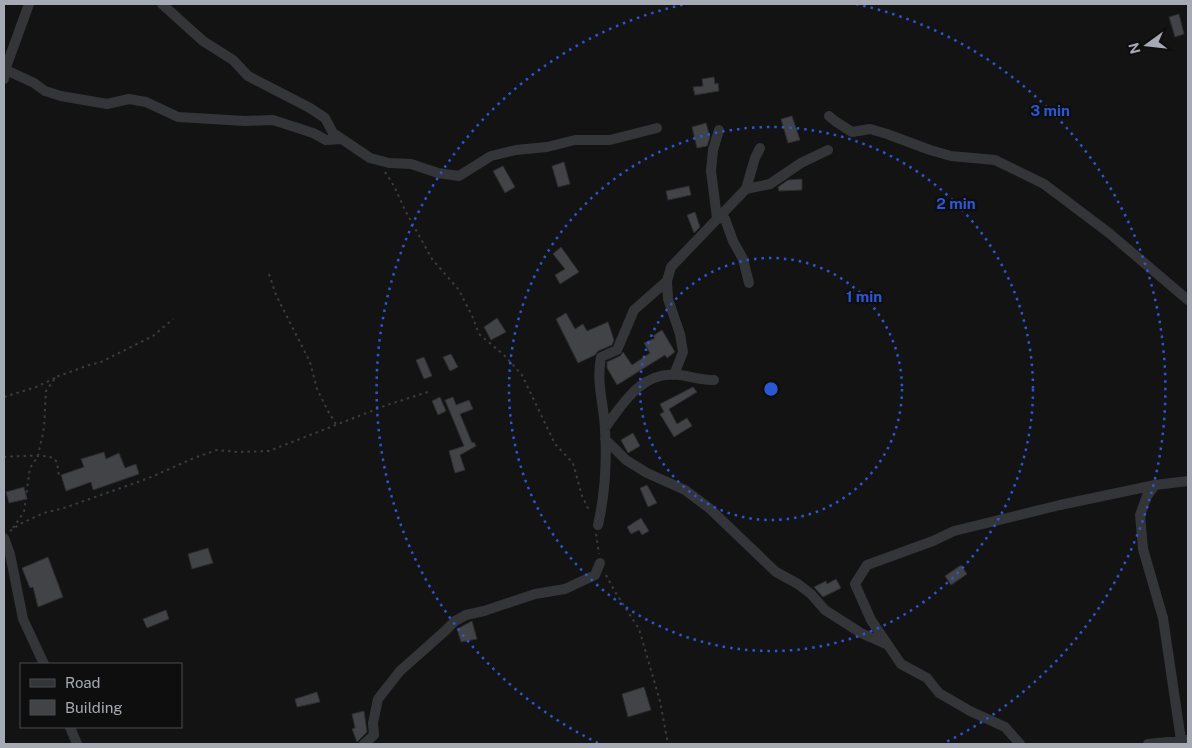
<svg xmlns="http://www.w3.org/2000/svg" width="1192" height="748" font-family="'Public Sans',sans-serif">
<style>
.building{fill:#424347;stroke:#2d2d30}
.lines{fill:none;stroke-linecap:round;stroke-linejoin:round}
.path{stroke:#3a3c40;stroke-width:2;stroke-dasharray:2.5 4;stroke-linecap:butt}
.minor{stroke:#343539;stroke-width:10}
.ring{fill:none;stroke:#2b57d4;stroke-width:2.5;stroke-dasharray:2.5 5}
.centre{fill:#2b57d4;stroke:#0e0e0f;stroke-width:2.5}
.ring-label{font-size:15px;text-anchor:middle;font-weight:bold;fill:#2b57d4;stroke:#0e0e0f;stroke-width:4.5;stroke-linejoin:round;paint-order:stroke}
</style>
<rect width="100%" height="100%" fill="#131314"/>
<path class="building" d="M1179,14L1184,34L1175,37L1169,17Z
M714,77L715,84L718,83L719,91L695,95L693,87L703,86L702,79Z
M792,116L800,140L788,143L781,119Z
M706,123L710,137L707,146L697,148L692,127Z
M564,162L570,184L558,187L552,166Z
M503,166L515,187L505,193L493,171Z
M802,179V190L779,191L778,187L788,180Z
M689,186L691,195L668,200L666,191Z
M695,212L700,227L694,233L687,215Z
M561,247L579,272L560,284L555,275L565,269L553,254Z
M566,313L575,329L583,324L587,331L608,322L614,340L612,345L598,351L595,355L578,363L556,319Z
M497,318L506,332L491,340L484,327Z
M662,330L675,352L667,358L665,355L617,385L607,368V362L620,356L623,352L632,365L650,353L644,343L655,338L653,336Z
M451,354L458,367L450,371L443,357Z
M424,357L432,376L424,379L416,360Z
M693,387L697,392L669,409L677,424L687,418L692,426L674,437L660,414L664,412L660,404Z
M440,397L446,411L438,415L432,401Z
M453,397L456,405L469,400L473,409L460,414L472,443L474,442L476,446L460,455L465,470L455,473L449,451L464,446L445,400Z
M633,433L640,446L628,453L621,440Z
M104,452L106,459L119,453L125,468L136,464L139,474L93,490L91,482L66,491L61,475L84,467L81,459Z
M647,485L657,503L648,507L640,488Z
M24,487L27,499L9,503L6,492Z
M641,518L649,531L642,535L639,530L631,534L627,527Z
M208,548L213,563L192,569L188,554Z
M48,557L63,597L38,607L33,587L30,588L22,568Z
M961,565L967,574L951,585L945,576Z
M836,579L841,588L823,597L814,587L826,581L827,584Z
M166,610L169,619L147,628L143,619Z
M472,621L477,639L461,642L457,629Z
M644,687L651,710L628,717L622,694Z
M317,692L320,702L297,707L295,699Z
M364,711L367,732L357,742L352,729L355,728L352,714Z"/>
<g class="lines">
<path class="path" d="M385,172L394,186L406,212L432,259L459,290L473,318L479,334L504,355L522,375L555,444L573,463L582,496L589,510
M269,274L276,295L310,362L317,389L328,411L337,426
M4,397L36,387L55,378
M4,457C10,456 44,455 50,457C53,458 55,460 57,462L59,477
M13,528L24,512L30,468L38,456L44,428L46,391L56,377L89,365L101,362L153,336L173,319
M10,531L20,524L44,513L64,508L149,478L194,458L217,450L238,452L269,451L387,405L428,392
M596,534L599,554
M606,575L614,590L639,629L660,701L668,744"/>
<path class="minor" d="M162,4L203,41L233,60L248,76L310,108L325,118L333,133L370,158L389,163L411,164L438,173L459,176L491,156L516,150L547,147L575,140H610L657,128
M4,69L34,83L45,91L61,96L107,104L129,99L146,102L178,117L245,121L273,120L313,133L326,140L342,139
M4,79L5,70L29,4
M829,116L835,121L852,132L870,129L887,134L930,150L951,156L995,160L1044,184L1109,233L1188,300
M719,130L713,150L711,171L717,218L725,219L733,241L743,259L749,283
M746,189L770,184L801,163L828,150
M667,281L668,299L680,334L683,352L674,375
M605,428C623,403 643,370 679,375C691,376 701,381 714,380
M605,439L626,460L647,473L685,490L709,508L776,572L798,584L811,594L825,610L861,633L888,645
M598,525C605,494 607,462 605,430C604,403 596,385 601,357L617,350L634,310L667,281L671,267L746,189L755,158L760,148
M4,538L10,554L23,619L44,664
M70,727L77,744
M1181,740L1163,618L1143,549L1140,515L1147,496L1155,485L1188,481
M364,744L374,735L373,723L378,699L400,671L445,631L455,621L466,615L484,611L535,594L565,589L595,575L600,563
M1020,744L1005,727L970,711L939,693L927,678L901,664L871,620L855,584L867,565L933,541L954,531L1060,505L1155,485
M1148,744L1187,740"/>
</g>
<g class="ring">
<circle cx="771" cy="389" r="131"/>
<circle cx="771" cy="389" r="262"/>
<path d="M598 743A394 394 0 0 1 686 4M856 4A394 394 0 0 1 944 743"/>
</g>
<circle cx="771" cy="389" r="8" class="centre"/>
<g class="ring-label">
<text x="1050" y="116">3 min</text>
<text x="956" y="209">2 min</text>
<text x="864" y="302">1 min</text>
</g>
<rect width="1192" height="748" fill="none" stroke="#a5aab4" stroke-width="10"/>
<rect x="20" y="663" width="162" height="65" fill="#0e0e0f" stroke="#4a4c51"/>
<rect x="30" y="679" width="25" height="8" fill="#343539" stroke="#4a4c51"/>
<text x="65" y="688" font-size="15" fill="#a5aab4">Road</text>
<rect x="30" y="700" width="25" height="15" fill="#424347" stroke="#4a4c51"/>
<text x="65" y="713" font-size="15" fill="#a5aab4">Building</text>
<g transform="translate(1147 45) rotate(255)" stroke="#0e0e0f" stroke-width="4" paint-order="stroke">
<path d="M0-4L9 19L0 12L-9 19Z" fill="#a5aab4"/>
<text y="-8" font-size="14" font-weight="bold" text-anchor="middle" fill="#a5aab4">N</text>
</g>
</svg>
